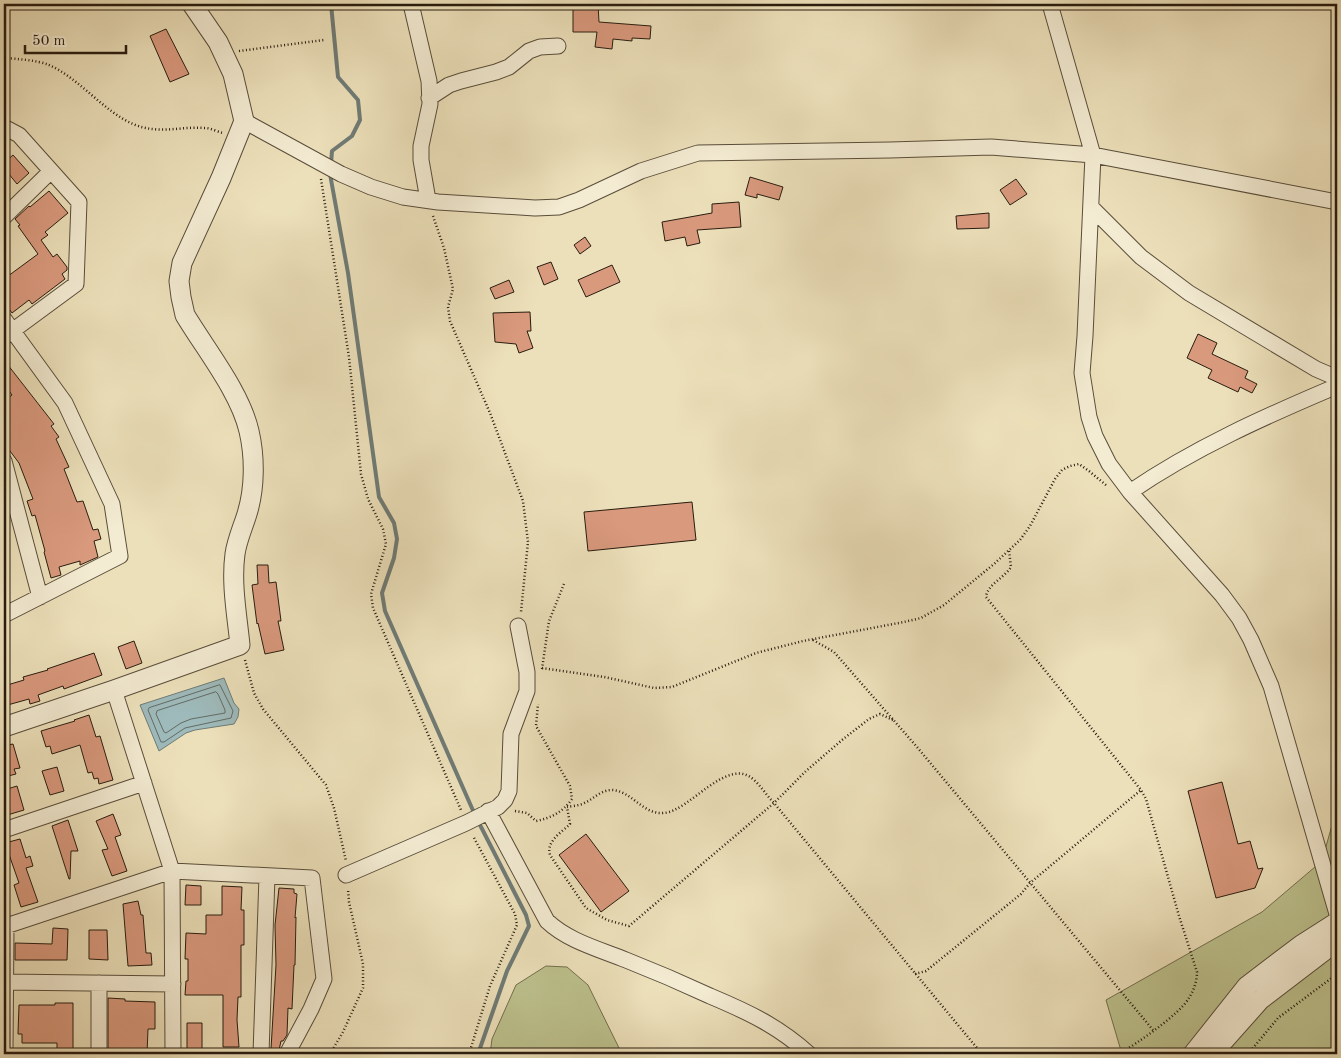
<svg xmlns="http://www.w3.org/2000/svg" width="1341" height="1058" font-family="'Old Standard TT',serif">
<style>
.green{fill:#bcc18d;stroke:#726e4e}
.water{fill:#9ebabb;stroke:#6f7b76}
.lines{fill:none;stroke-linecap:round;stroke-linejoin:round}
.shore{stroke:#636b65;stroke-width:1}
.stream{stroke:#6f7b76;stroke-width:4}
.building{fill:#d9997d;stroke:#281c0f}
.minor-casing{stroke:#594d3a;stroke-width:17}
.tertiary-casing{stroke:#594d3a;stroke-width:21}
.path{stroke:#281c0f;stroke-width:2.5;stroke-dasharray:1 2.5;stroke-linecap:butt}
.minor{stroke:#f3ebd2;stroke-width:15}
.tertiary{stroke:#f3ebd2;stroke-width:19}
</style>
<rect width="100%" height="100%" fill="#ece0ba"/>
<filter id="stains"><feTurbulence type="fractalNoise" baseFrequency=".004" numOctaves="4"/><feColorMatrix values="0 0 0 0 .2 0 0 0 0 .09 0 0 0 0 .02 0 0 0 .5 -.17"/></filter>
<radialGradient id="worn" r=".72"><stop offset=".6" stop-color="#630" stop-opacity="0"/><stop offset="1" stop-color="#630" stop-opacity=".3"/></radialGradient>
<path class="green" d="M1337,807V1054H1122L1106,1000L1262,912L1322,861Z
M546,966L567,967L588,985L622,1054H490L492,1039L516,985Z"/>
<path class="water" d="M224,678L234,703L239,709L238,717L234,724L195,730L186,733L159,751L140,705Z"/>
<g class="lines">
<path class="shore" d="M220,685L233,711L231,718L185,728L164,742H161L148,710L149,708Z
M216,692L218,694L225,710V713L191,719L181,723L166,733L164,732L156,714L157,711Z"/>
<path class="stream" d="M331,164L332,151L352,136L360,120L358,100L338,77L331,4
M330,174L348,273L379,497L394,523L397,539L394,558L382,593L385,611L475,815
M478,1054L507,971L529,926L526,915L478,821"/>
</g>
<path class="building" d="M573,4H598L599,22L651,26L650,39L632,38V41L613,39L612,49L595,47L597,32H573Z
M166,29L189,74L170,82L150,36Z
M13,155L29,173L17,184L4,168V163Z
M750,177L783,187L779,200L757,194V198L745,195Z
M1016,179L1027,194L1010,205L1000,190Z
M49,191L68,213L45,232L48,235L41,240L53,257L57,254L67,267V270L62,274L65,279L32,304L29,300L12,313L4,302V279L38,254L18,226L20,225L15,219L29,206L30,207Z
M739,202L741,227L697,230L700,243L687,246L685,237L665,241L662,222L712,213V204Z
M989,213V228L957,229L956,216Z
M585,237L591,246L580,254L574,245Z
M551,262L558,279L544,285L537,267Z
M612,265L620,282L586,297L578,280Z
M509,280L514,292L495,299L490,288Z
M530,312L531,331H527L533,348L519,353L516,344L495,342L493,313Z
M1198,334L1217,343L1212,354L1248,371L1245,378L1257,384L1252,393L1240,387L1238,392L1208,378L1212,370L1187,358Z
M4,360L54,424L51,426L59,437L56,439L69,467L64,469L77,502L83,501L93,530L98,529L101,539L94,541L98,557L80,565V561L59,567L61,575L51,578L44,552L45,551L35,515L32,516L27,501L33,499L19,463L4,443V401L12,395L4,384Z
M692,502L696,540L588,551L584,512Z
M257,565H268L269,583L276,582L281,621H278L284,650L265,654L258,623L257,624L252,585L258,584Z
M134,641L142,663L126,669L118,647Z
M94,653L102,675L64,689L63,686L38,695L40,701L30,704L29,699L4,706V686L24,680L23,677L48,670L47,669Z
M89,715L96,737L100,736L113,780L99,784L98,778L94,779L92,772L88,773L80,745L52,754L50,746L46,747L41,731L75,721L74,720Z
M4,742H8V745L13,744L20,768L14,769L16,774L4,777Z
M57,767L64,791L50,795L42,771Z
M1222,782L1238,844L1250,841L1258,869L1263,868L1255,888L1216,898L1188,791Z
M17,786L24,810L4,816V790Z
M113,814L121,835L115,837L127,871L112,876L102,850L108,849L96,821Z
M68,820L78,851H71L70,879H69L52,826Z
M586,834L629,891L601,912L559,855Z
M20,839L26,858L30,856L33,866L26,868L38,902L21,907L14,885L19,883L5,843Z
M186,885L201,886V905H185Z
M222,886L242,887L241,910H244V945H241V997H238L237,1020L239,1047H223V995H185L186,981H188V959H185L186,933L206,934V915H222Z
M279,888L294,889V893L297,894L295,918L296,917L295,965H294L292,1009L288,1008L287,1035L283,1041H281L279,1050L271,1049L276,965L275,925Z
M138,901L141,915H143L146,953H151L152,965L128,966L123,904Z
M53,928L68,929L67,960H15V943L52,944Z
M89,930H107L108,960L89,959Z
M108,998L125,999V1001L155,1002V1029H148L147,1054H108Z
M55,1003H73V1054H57V1043H22V1034H18L19,1005H55Z
M187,1023H202V1049H187Z"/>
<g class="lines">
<defs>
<path id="minor" d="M411,4L429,81L430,104L421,146V160L428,200
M1050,4L1093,155L1085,336L1082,373L1089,417L1095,436L1109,464L1130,492L1222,595L1239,618L1251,640L1271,686L1337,914
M429,98L449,85L461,81L496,72L509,67L529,51L540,47L558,46
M244,121L341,174L371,187L403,197L438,202L535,208L559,207L579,200L641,171L698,153L890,150L991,147L1093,155L1337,202
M4,127L19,135L79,202L76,284L4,337
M1091,207L1141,257L1189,293L1316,369L1337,378
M4,217L51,171
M4,319L65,403L112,504L120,556L4,615
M4,461L40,597
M1130,492C1194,448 1266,416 1337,386
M114,690L172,871L173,1054
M488,811L547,921C568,941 599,949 626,960C654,971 682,983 710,996C748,1012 778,1026 809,1054
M4,830L144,783
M346,875L466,823L498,807L505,800L509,791L511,734L527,691V672L518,626
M4,982L173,984
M5,1054L6,926L172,871L312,878L324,979L311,1009L287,1054
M99,1054V983
M261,1054L267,876"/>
<path id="tertiary" d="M4,727L114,690L240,645C237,615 231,584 235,554C237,540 243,527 247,514C255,488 255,457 249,431C240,392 206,350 185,315L181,297L179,281L182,263L221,178L244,121L233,74L218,42L192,4
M1193,1054L1247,986L1301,945L1337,922
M1212,1054L1260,1000L1337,941"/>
</defs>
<use href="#minor" class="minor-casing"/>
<use href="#tertiary" class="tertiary-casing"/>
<path class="path" d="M239,51L324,40
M4,58C17,59 37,60 49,65C79,78 103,111 133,124C159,135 180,126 205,128C211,128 218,132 223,133
M321,179L349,357L361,474L368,499L383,529L386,544L371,594L373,608L461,810
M433,216L444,248L453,289L448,307L450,321L490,413L523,501L528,542L521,612
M1009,551L1011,567C1004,578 987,585 986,597L1141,790L1146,799L1179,916L1197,972C1197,981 1194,990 1189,998C1179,1015 1136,1044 1119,1054
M813,640L834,652L917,747L1153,1030
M245,660L254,693L263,709L326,785L334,808L346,861
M542,668L604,677L654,688L672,687L756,653L803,641L904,622L921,618L944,605L994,564L1020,540L1030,526L1055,479L1062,470L1070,466L1079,464L1089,471L1107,486
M542,669L549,621L564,584
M893,720L880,714L869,719L842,740L806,771L774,803L629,926L607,920L586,908L550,855C546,841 561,833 570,824L567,807C571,806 577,806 582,804C593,800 600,790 612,790C632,791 643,815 664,813C690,811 728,755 754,780C761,786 767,796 774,803L982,1054
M515,811L527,813L536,821C551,818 563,812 572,799L570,786L536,726L538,704
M915,974L926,971L1021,894L1030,883L1141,790
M330,1054L343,1032L363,988V964L349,902L348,889
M469,1054L490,986L517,925L515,914L473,836
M1248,1054L1278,1018L1337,974"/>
<use href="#minor" class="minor"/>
<use href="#tertiary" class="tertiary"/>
</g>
<rect width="1341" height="1058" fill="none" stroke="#ece0ba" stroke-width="20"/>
<rect x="5" y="5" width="1331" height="1048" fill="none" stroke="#281c0f" stroke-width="2.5"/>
<rect x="10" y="10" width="1321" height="1038" fill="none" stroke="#281c0f"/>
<path d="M25 45v8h101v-8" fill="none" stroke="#281c0f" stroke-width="2.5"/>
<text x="32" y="45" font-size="15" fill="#281c0f" stroke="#f3ebd2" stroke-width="4" paint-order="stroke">50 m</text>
<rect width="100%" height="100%" filter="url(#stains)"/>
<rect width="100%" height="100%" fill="url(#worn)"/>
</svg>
